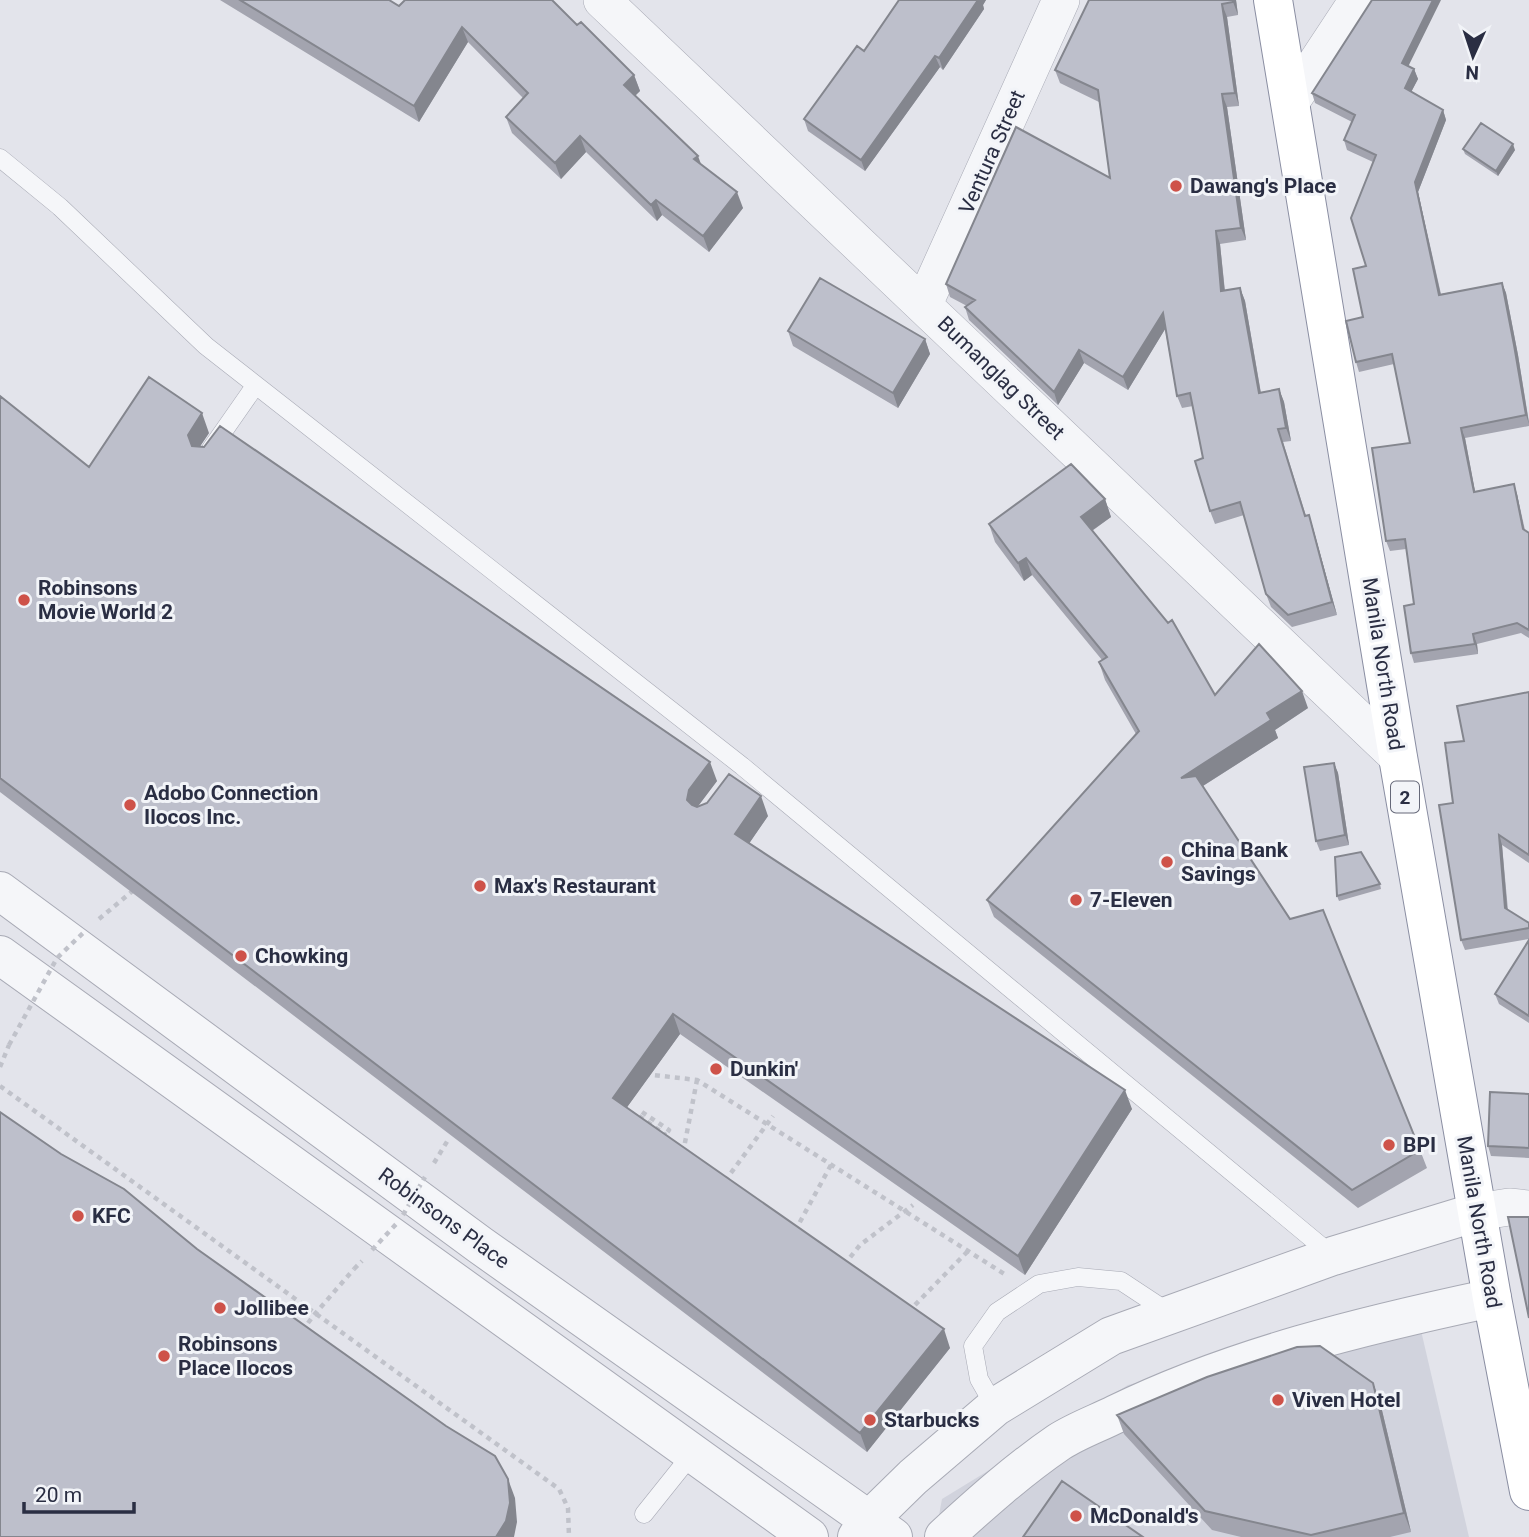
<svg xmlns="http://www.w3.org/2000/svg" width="1529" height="1537" font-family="Roboto,sans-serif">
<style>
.built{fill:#d1d3dd}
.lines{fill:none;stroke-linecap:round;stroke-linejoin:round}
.service-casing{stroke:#a8aab5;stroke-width:19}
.minor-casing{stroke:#a8aab5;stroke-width:38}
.tertiary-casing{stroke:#a8aab5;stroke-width:40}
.trunk-casing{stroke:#8a8ea2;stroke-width:40}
.path{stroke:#c0c2ca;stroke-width:4.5;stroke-dasharray:5 5;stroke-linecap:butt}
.service{stroke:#f5f6f9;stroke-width:18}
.minor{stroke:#f5f6f9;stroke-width:37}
.tertiary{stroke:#f5f6f9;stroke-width:38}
.trunk{stroke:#fff;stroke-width:38}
.path-bridge{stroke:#c0c2ca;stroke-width:4.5;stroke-dasharray:5 5;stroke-linecap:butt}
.wall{fill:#a3a4af}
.shaded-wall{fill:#84868e}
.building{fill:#bdbfcb;stroke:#84868e;stroke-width:2}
.poi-dot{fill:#ce5249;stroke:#f2f4f8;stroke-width:2.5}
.labels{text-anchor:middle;stroke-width:6;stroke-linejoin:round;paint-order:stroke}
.shield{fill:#f2f4f8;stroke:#666979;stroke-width:2}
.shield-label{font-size:19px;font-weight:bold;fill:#2a2e43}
.street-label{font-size:21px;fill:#2a2e43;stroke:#f2f4f8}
.poi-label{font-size:21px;font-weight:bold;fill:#2a2e43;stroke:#f2f4f8;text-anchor:start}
</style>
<rect width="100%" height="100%" fill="#e3e4eb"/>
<path class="built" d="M1416,1309L1469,1537H935L942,1499L1128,1385Z"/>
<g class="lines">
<defs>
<path id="service" d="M0,158L60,207L206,346L742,766L1333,1256
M211,449L255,386
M995,1407L979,1379L973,1346L997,1312L1039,1284L1078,1277L1121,1281L1171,1314
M644,1514L692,1454"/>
<path id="minor" d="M602,0L1398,757
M1292,100L1358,0
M924,304L1061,0
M1477,1212L1509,1207L1529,1209"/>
<path id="tertiary" d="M0,891L480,1245L893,1537
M0,955L809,1537
M857,1537L870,1519L913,1477L995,1407L1111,1336L1333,1256L1477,1212
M944,1537C980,1504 1018,1470 1059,1442C1076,1431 1098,1423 1116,1414C1233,1357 1365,1325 1492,1298"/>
<path id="trunk" d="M1273,0L1398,757L1492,1298L1529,1491"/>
</defs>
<use href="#service" class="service-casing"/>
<use href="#minor" class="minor-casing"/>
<use href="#tertiary" class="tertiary-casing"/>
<use href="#trunk" class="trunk-casing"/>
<path class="path" d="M99,919L135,889
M0,1067L9,1045
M645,1074L697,1080L1006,1275
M0,1086L559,1489L568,1508L569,1537
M642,1112L669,1130L664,1137
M639,1116L666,1135
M683,1153L697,1080
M434,1163L448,1140
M795,1231L831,1165
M354,1269L362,1261
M908,1312L968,1251
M308,1323L314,1315"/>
<use href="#service" class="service"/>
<use href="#minor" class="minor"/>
<use href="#tertiary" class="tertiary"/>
<use href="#trunk" class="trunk"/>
<path class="path-bridge" d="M9,1045L57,958L83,933
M725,1181L773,1116
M403,1215L425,1177
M372,1250L399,1221
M844,1265L860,1245L913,1205
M314,1315L354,1269"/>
</g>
<path class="wall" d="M220,0H389L399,6L577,25L634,75L640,91L635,95L743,208L709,252L662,215L657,221L586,152L561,179L512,133L506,117L523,98L468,42L419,122Z
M899,0H986L983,5L984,9L943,70L940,67L865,171L808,131L804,119L864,51Z
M1089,0H1236L1238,15L1227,17L1239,106L1227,107L1246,240L1220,244L1225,291L1240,288L1245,301L1261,393L1279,389L1284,402L1291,441L1283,442L1306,516L1309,515L1313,528L1337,615L1292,627L1271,607L1266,594L1244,515L1215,524L1210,511L1203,458L1193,406L1182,408L1177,396L1165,329L1128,390L1084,363L1058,405L969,320L965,307L967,306L950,297L946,284L1110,178L1099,102L1060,83L1055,70Z
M1409,66L1414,69L1418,79L1411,92L1443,110L1446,120L1418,192L1441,294L1502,283L1506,293L1518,355L1529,422V426L1465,438L1475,491L1517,494L1525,530L1529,533V638L1521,633L1477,644L1478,654L1414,663L1411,653L1414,604L1406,549L1390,551L1386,541L1410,443L1394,364L1359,372L1356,362L1363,317L1373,162L1347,150L1344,140L1352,122L1315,103L1312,93Z
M1463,149L1515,150L1498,176L1465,154Z
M788,331L925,339L930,354L898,408L793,346Z
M0,396L89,467L209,433L200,446L717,781L697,807L768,816L749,843L1132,1109L1025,1275L680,1034L627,1107L950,1348L867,1452L0,792Z
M1105,499L1111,517L1092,531L1215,695L1308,708L1275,730L1278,738L1203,786L1420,1150L1427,1168L1358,1208L994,917L987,900L1136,734L1105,680L1099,662L1102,660L1032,575L1024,581L995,542L989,524Z
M1529,692V863L1502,845L1508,910L1529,928V939L1465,950L1461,940L1453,803L1464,741Z
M1334,763L1338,773L1349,845L1320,851L1316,841Z
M1380,884L1381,889L1339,901L1337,896Z
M1529,940V1023L1499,1004L1495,994Z
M1529,1094V1158L1491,1156L1488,1146Z
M1373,1383L1380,1402L1411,1532L1390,1537H1241L1212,1530L1124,1434L1117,1415Z"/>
<path class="shaded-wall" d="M978,0H986L983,5L984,9L943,70L939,58Z
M1233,0H1236L1238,15L1233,2Z
M1433,0H1441L1405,73L1402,63Z
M1222,4L1227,17L1239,106L1235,93Z
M462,27L468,42L419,122L414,106Z
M935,56L940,67L865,171L861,160Z
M1414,69L1418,79L1408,98L1405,88Z
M634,75L640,91L630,101L624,85Z
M1222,94L1227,107L1246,240L1241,228Z
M1443,110L1446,120L1418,192L1443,305L1439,295L1415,182Z
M580,136L586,152L561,179L555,163Z
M1513,144L1515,150L1498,176L1496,171Z
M698,156L704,172L694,159Z
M737,192L743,208L709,252L703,236Z
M656,200L662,215L657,221L651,205Z
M1216,231L1220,244L1226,304L1221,291Z
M1502,283L1506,293L1518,355L1529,424L1526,415Z
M1240,288L1245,301L1263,406L1259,393Z
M1163,313L1167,326L1128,390L1123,377Z
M925,339L930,354L898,408L893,393Z
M1079,350L1084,363L1058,405L1054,392Z
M1279,389L1284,402L1291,441L1286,428Z
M202,413L209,433L195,454L188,435Z
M1461,428L1465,438L1477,502L1474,492Z
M1514,484L1517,494L1526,539L1523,529Z
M1105,499L1111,517L1087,534L1081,517Z
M1309,515L1313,528L1337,615L1332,602Z
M1026,558L1032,575L1024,581L1018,563Z
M1473,634L1477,644L1478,654L1475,644Z
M1302,691L1308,708L1275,730L1278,738L1187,796L1181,778L1267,713Z
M710,762L717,781L696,809L687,800L689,790Z
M1334,763L1338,773L1349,845L1345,835Z
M761,796L768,816L742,854L735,834Z
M1499,835L1502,845L1508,918L1505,908Z
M673,1014L680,1034L620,1117L613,1098Z
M1125,1090L1132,1109L1025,1275L1018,1256Z
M944,1329L950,1348L867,1452L860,1433Z
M1373,1383L1380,1402L1411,1532L1404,1513Z
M508,1479L515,1498L517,1522L514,1537H496Z"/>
<path class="building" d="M240,0H389L399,6L405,0H552L577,25L581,22L634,75L624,85L698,156L694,159L737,192L703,236L656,200L651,205L580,136L555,163L506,117L528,93L462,27L414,106Z
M899,0H978L939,58L935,56L861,160L804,119L857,46L864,51Z
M1089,0H1233V2L1222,4L1235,93L1222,94L1241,228L1216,231L1221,291L1240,288L1259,393L1279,389L1286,428L1278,429L1305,516L1309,515L1332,602L1288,615L1266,594L1240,502L1210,511L1195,461L1203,458L1190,393L1177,396L1163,313L1123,377L1079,350L1054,392L965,307L975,300L946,284L1016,127L1110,178L1098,90L1055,70Z
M1372,0H1433L1402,63L1414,69L1405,88L1443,110L1415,182L1439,295L1502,283L1514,345L1526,415L1461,428L1474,492L1514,484L1523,529L1529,533V630L1517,623L1473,634L1475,644L1411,653L1404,606L1414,604L1405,539L1386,541L1372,448L1410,443L1392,354L1356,362L1346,321L1363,317L1353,269L1366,266L1351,218L1376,155L1344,140L1355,115L1312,93Z
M1481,123L1513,144L1496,171L1463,149Z
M820,278L925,339L893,393L788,331Z
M149,377L202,413L188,435L192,446L204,447L220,426L710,762L689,790L687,800L692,805L697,807L707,803L729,774L761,796L735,834L1125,1090L1018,1256L673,1014L613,1098L944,1329L860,1433L0,778V396L89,467Z
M1071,464L1105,499L1081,517L1168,623L1172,620L1215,695L1259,644L1302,691L1267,713L1271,720L1181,778L1196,776L1290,919L1323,910L1420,1150L1352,1190L987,900L1139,731L1099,662L1107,657L1026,558L1018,563L989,524Z
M1529,692V855L1499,835L1505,908L1529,923V928L1461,940L1439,805L1453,803L1445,743L1464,741L1457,706Z
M1334,763L1345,835L1316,841L1304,767Z
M1361,852L1380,884L1337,896L1335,857Z
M1529,940V1016L1495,994Z
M1490,1092L1529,1094V1148L1488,1146Z
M0,1112L61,1154L124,1189L197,1249L446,1426L495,1456L508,1479L510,1503L506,1521L496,1537H0Z
M1508,1217H1529V1318Z
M1320,1346L1373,1383L1404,1513L1311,1535L1205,1511L1117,1415L1207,1377L1297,1347Z
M1062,1481L1143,1537H1023Z"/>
<g class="poi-dot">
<circle cx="1176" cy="186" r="7"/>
<circle cx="24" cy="600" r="7"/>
<circle cx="130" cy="805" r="7"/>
<circle cx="1167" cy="862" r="7"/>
<circle cx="480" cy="886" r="7"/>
<circle cx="1076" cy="900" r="7"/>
<circle cx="241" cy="956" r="7"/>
<circle cx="716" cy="1069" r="7"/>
<circle cx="1389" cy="1145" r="7"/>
<circle cx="78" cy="1216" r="7"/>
<circle cx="220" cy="1308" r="7"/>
<circle cx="164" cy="1356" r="7"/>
<circle cx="1278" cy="1400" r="7"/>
<circle cx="870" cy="1420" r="7"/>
<circle cx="1076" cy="1516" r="7"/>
</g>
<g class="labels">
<rect class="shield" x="1391" y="781.5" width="28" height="31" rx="5"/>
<g class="shield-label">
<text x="1405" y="804">2</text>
</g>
<g class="street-label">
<text transform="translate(992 152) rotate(-66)" y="7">Ventura Street</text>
<text transform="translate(1001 378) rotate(44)" y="7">Bumanglag Street</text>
<text transform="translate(1383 664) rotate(81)" y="7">Manila North Road</text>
<text transform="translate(444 1218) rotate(36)" y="7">Robinsons Place</text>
<text transform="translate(1479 1222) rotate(80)" y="7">Manila North Road</text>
</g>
<g class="poi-label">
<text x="1190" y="193">Dawang's Place</text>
<text x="38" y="595">Robinsons<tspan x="38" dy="24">Movie World 2</tspan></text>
<text x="144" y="800">Adobo Connection<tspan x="144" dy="24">Ilocos Inc.</tspan></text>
<text x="1181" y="857">China Bank<tspan x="1181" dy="24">Savings</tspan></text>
<text x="494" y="893">Max's Restaurant</text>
<text x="1090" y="907">7-Eleven</text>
<text x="255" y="963">Chowking</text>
<text x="730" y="1076">Dunkin'</text>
<text x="1403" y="1152">BPI</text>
<text x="92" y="1223">KFC</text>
<text x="234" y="1315">Jollibee</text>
<text x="178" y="1351">Robinsons<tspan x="178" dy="24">Place Ilocos</tspan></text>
<text x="1292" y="1407">Viven Hotel</text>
<text x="884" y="1427">Starbucks</text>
<text x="1090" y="1523">McDonald's</text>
</g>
</g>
<g transform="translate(1473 56) rotate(183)" stroke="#f2f4f8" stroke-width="5" paint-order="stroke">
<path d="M0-5L12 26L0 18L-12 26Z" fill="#2a2e43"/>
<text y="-10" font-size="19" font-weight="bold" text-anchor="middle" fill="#2a2e43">N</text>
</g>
<path d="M24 1502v10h110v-10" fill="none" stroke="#2a2e43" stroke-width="3.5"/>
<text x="35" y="1502" font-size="21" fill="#2a2e43" stroke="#f2f4f8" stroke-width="5" paint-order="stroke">20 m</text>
</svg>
